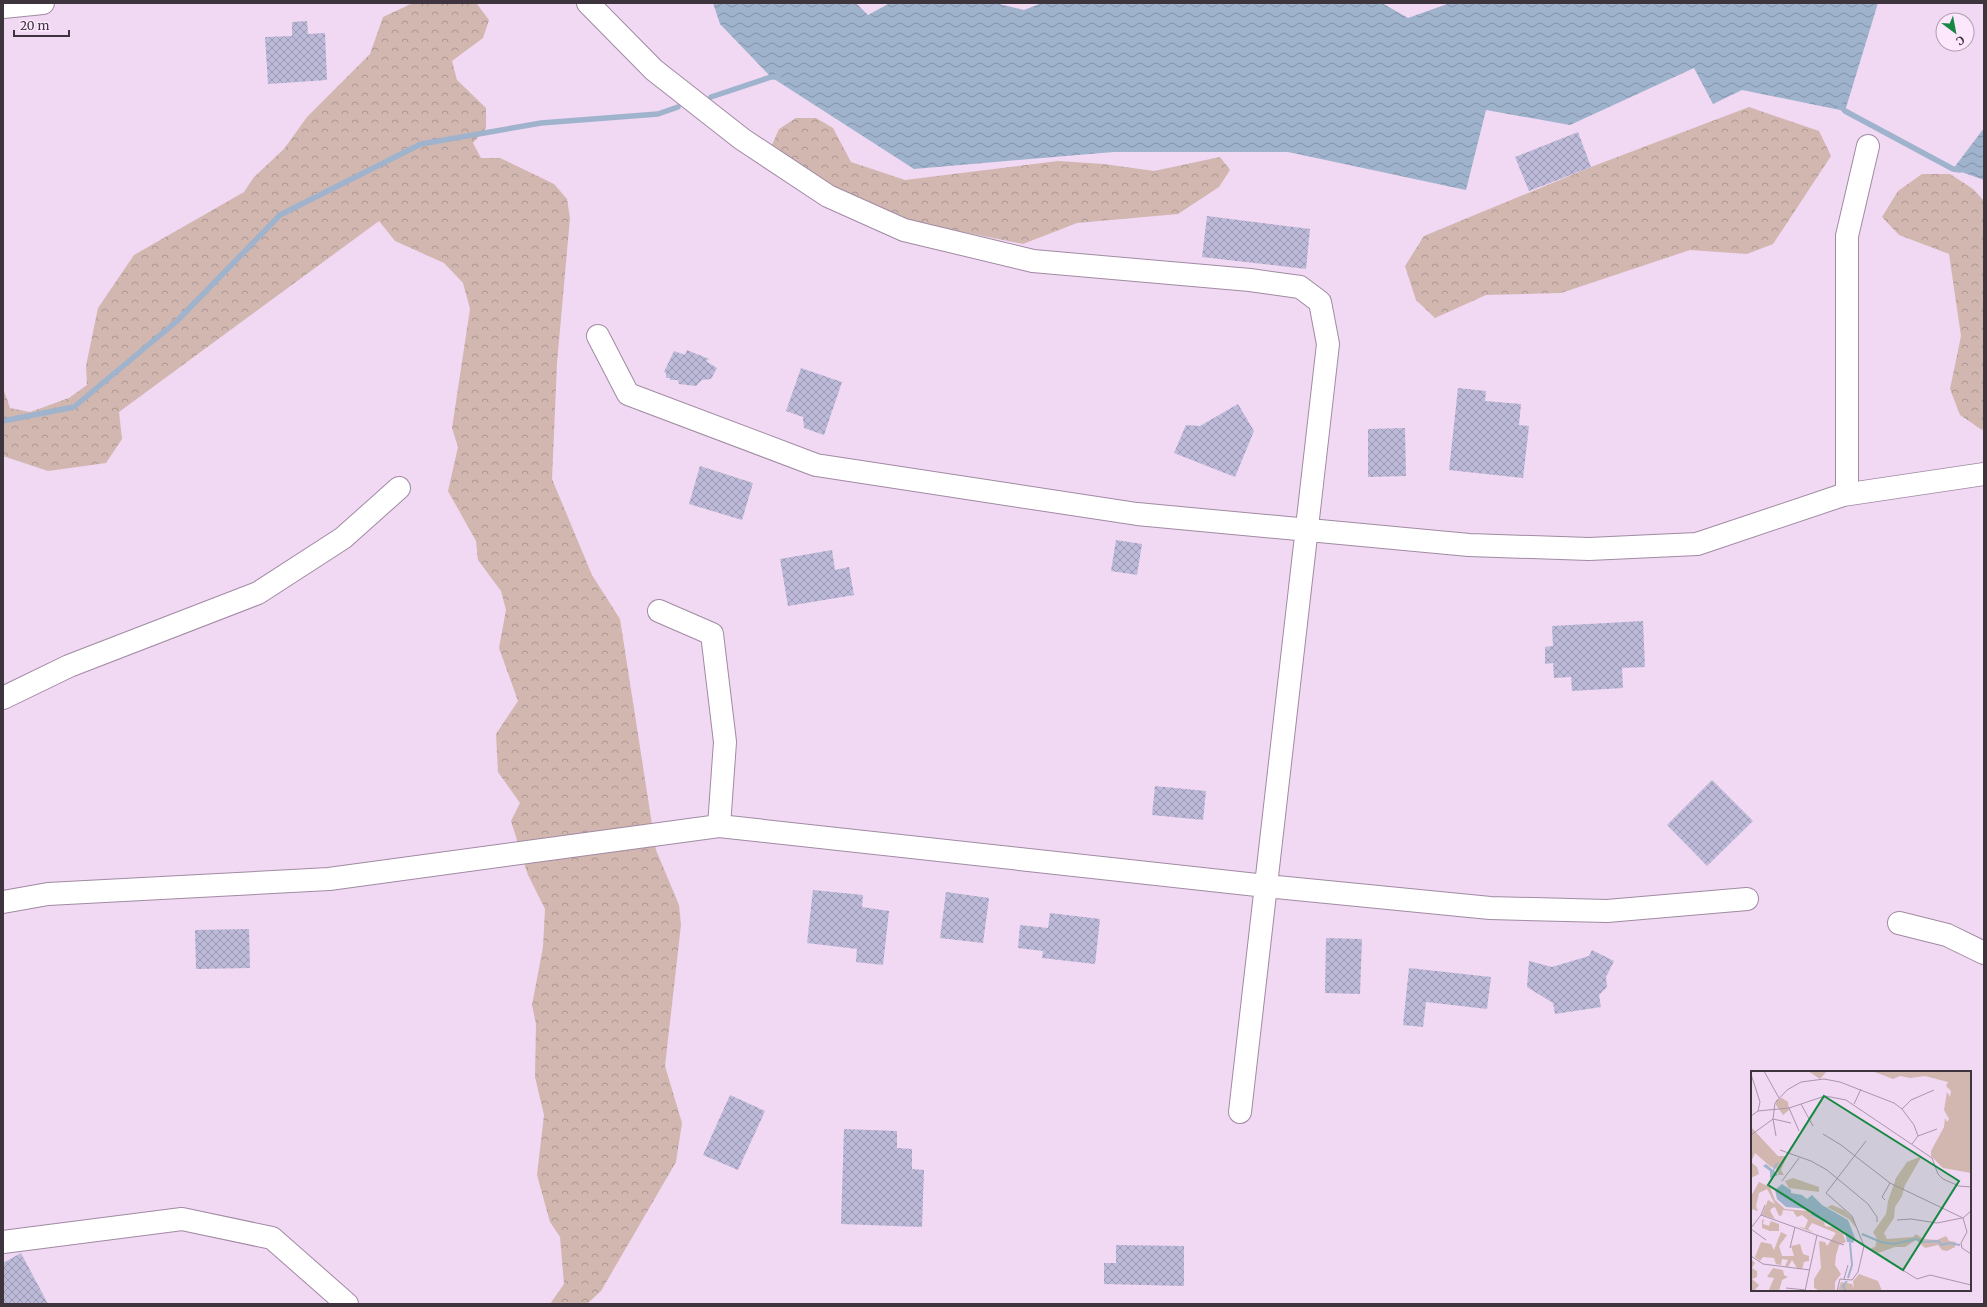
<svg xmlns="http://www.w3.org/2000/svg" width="1987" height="1307" font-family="Merriweather,serif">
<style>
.forest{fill:url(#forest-crowns)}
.water{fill:url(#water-waves)}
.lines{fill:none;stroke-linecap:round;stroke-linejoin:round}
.stream{stroke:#9fb3cd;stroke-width:5.5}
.building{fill:url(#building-cross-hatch)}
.minor-casing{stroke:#a18aa3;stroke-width:24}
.minor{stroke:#fff;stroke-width:22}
.inset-river{fill:none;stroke:#9fb3cd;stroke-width:2}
.inset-road{fill:none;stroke:#a996ab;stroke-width:1}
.view{fill:#168841;fill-opacity:0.15;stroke:#168841;stroke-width:2}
.inset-edge{fill:none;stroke:#3d343e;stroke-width:2}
</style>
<defs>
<pattern id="forest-crowns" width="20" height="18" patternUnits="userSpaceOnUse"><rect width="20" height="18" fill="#d2b7b0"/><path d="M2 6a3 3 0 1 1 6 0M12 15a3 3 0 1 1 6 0" fill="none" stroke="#ac9691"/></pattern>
<pattern id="water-waves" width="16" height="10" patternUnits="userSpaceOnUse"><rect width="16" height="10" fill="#9fb3cd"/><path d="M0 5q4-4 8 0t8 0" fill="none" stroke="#8392a8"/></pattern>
<pattern id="building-cross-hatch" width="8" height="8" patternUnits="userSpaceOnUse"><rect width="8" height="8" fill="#bdbad9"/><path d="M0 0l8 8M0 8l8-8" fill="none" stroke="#9b98b1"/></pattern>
</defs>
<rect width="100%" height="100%" fill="#f1d8f3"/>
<path class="forest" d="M413,3L477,4L489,20L483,38L452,61L457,80L486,108V128L473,143L481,158H500L554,184L567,199L570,218L557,363L552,479L592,575L620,619L656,850L679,905L681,925L665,1066L682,1123L676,1162L601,1291L587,1304H550L564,1284L560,1237L550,1222L537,1175L544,1115L535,1077L536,1024L532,1005L543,947L545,909L528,875L511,821L520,803L498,772L496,734L518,701L499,648L506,610L501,591L478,560L476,541L448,491L458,447L452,428L470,309L463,283L444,263L395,241L379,221L119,412L122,439L106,463L48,471L3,456V388L10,408L30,412L69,398L87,385L86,366L98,308L134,255L244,192L254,177L284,149L307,117L370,54L383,17Z
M1749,107L1819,131L1831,156L1773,244L1747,254L1690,250L1561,293L1486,295L1435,318L1416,300L1405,266L1424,236L1591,167Z
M796,118H816L833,128L851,162L905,180L1058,161L1104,164L1154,171L1220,157L1230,170L1219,187L1178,214L1077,223L1023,244L883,216L796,172L771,147L779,129Z
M1922,174H1950L1973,189L1984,201V428L1982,430L1960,415L1950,389L1961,336L1949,254L1899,235L1882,217L1898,191Z"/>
<path class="water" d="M713,3H856L868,15L890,3H995L1024,10L1042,3H1382L1408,18L1450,3H1878L1845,111L1742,90L1713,104L1694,68L1570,125L1486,110L1466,190L1288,152H1113L914,169L771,77L720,24Z
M1984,128V180L1953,169Z"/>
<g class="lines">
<path class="stream" d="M711,97L771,77H778
M1840,105L1845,111L1953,169L1960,170
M3,421L74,407L177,321L280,215L421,144L541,123L658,114L678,107"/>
</g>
<path class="building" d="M307,21L308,34L325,33L327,80L268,84L265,37L292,36V22Z
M1578,132L1591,167L1529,191L1515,157Z
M1207,216L1310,229L1306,269L1202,257Z
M687,350L709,359L706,361L717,368L711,379L702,380L696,386L679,384L678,380H670V378H666V373L664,372L674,351L685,355Z
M801,368L842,382L824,435L804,428L803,417L786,411Z
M1458,388L1486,391L1485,401L1521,404L1519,425L1529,426L1523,478L1449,470Z
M1238,404L1254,431L1235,477L1174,453L1186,425L1200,426Z
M1405,428L1406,476L1368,477V429Z
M700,466L753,483L742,520L689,504Z
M1116,540L1142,544L1137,575L1111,571Z
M832,550L835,570L849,567L854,595L788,606L780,559Z
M1643,621L1645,667L1622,668L1623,688L1572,691L1571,677L1554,678L1553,663L1545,664V647L1553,646L1552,626Z
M1712,780L1753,821L1707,866L1667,825Z
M1155,786L1206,791L1203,820L1152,815Z
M813,890L863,895L862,907L889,911L883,965L856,962L857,949L807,943Z
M946,892L989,898L983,943L940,938Z
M1050,913L1100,919L1095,964L1042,958L1043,951L1018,948L1020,925L1048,928Z
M249,929L250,968L196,969L195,930Z
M1326,938L1362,939L1360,994L1325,993Z
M1592,950L1614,961L1606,977L1607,987L1599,995L1601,1007L1555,1014L1553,1003L1527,987L1529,961L1552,967L1589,956Z
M1409,968L1491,977L1487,1009L1426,1002L1423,1027L1403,1025Z
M730,1095L765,1111L738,1170L703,1155Z
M844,1129L897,1131V1148L912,1149V1169L924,1170L922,1227L841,1224Z
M1116,1245L1184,1246V1286L1104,1284V1263H1116Z
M21,1253L48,1304H3V1263Z"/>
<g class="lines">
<defs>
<path id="minor" d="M588,3L654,70L742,139L828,196L904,230L1033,261L1250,280L1300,287L1320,302L1328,344L1240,1112
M3,7L43,3
M598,336L628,394L816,465L1137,514L1469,545L1589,549L1697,544L1843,495L1984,474
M1847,494V236L1868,146
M659,611L712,634L725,742L719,826L1266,886L1490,908L1607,911L1747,899
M3,698L69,666L258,593L343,538L399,488
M3,902L48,894L329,879L719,826
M1899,923L1947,935L1984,953
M3,1242L182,1219L272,1238L347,1304"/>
</defs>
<use href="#minor" class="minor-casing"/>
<use href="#minor" class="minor"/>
</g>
<g transform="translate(1751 1071)">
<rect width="220" height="220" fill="#f1d8f3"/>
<path d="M57,0H76L69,8ZM121,0H220V102L192,97L180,85V80L193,56L194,47L196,51L198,48L193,39L196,21L199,26L200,20L195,15L197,11L174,5L159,7L149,5L142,8ZM31,27L37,31L38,39L32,44L25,34V29ZM0,56L27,85H36L30,99L33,104H27L26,98L20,96L4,82L0,91L6,96L8,103L0,107ZM171,85L154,114L151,125L144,136L143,147L133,162L136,168L162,166L165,163L172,168L186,169L195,165L198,170L205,171L204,176L196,180L191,179L187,174L174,177L165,169L154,176H144L127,182L121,180L120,177L124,176L126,168L122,161L135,143L137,130L145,107L156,91ZM42,107L68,116V121L38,117L34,110ZM8,111L19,116L24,129L34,138L57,140L62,146L73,151L74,155L81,156L92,163L95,171L88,174L85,184L84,194L90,203L84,211V220H69L63,217V208L70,197L68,170L74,171L76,175L85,162L61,152L57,158L63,162L46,155L54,157L57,149L51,144L46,146L42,140L32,139L31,144L28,145L24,136L21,137L19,140L24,148L11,144L17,129L24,133L16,118L8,122L5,135L7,140L0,138V125ZM81,134L93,139L102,147L105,157L98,148L76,136ZM13,148L12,153L18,155L20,150L28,153V160H19L11,157V149ZM30,161L36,164L28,175L31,185H43L40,175L49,173L52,183L58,185V190L53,191L51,198L46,197L41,189L37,196L34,195L37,189L31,188L30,194L25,193L23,187L12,186L9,190L4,186L10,171L20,173L23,179ZM1,189L4,192L1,197L6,200V206L1,208L8,214L3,220H0ZM22,197L32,199L33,204L37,206L31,209L28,220L18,219L23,207L16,206ZM108,203L127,210L131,220H87L90,211L101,213L103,217L102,210Z" fill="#d2b7b0"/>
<path d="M28,91L23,100L27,104L19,107V100L12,95L15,93L22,99L24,93ZM31,113L40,119V122L51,124L56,128L61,124L71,134L97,149L104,167L102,172L96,171L94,161L61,145L57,138L35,136L26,128L24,119Z" fill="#9fb3cd"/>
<path class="inset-river" d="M111,163L130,171L143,173L165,168L172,171L187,170L191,174L197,172L209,174M97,207L101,194L99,172M95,220L92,215L96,210"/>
<path class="inset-road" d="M13,0L28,27M0,3L9,31L7,40M50,33L62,55M103,33L110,18M38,37L48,60M0,45L7,40L38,37L74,25L95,29L181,87L187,103L192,108L208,115L220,116M72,63L90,74L139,112L131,126L134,129M0,64L22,48L24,32L36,19L50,11L73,8L89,11L143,32L151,38M25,65L22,48L40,52M167,65L163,54L151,38L160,29L183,19M161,73L167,65L186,58M29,79L60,90L76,99L117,133L126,146V151M31,110L48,87M139,112L212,147M14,134L10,144L93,174M220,140L212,147L216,161L210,172L211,177L220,183M146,149L160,148L186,152L211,147M0,157L10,144M0,158L15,169M39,177L44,156M0,185L12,193L59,199M134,188L166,208L179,204L220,214M93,208L97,194M35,217L55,219M54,220L66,164M86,220L89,208L101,209L107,201L113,175L101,145L75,122L115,70"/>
<path class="view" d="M73,25L208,110L152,199L17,114Z"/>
<rect width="220" height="220" class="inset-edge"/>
</g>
<rect width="1987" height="1307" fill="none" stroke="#3d343e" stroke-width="8"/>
<g transform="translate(1955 32) rotate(148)"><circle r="19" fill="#fce7fd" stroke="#b09fb1"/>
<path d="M0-3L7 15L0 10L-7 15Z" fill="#168841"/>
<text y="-6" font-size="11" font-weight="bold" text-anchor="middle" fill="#3d343e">С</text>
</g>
<path d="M14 30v6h55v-6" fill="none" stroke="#3d343e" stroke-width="2"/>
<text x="20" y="30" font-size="12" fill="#3d343e" stroke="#fce7fd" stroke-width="3" paint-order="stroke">20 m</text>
</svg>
